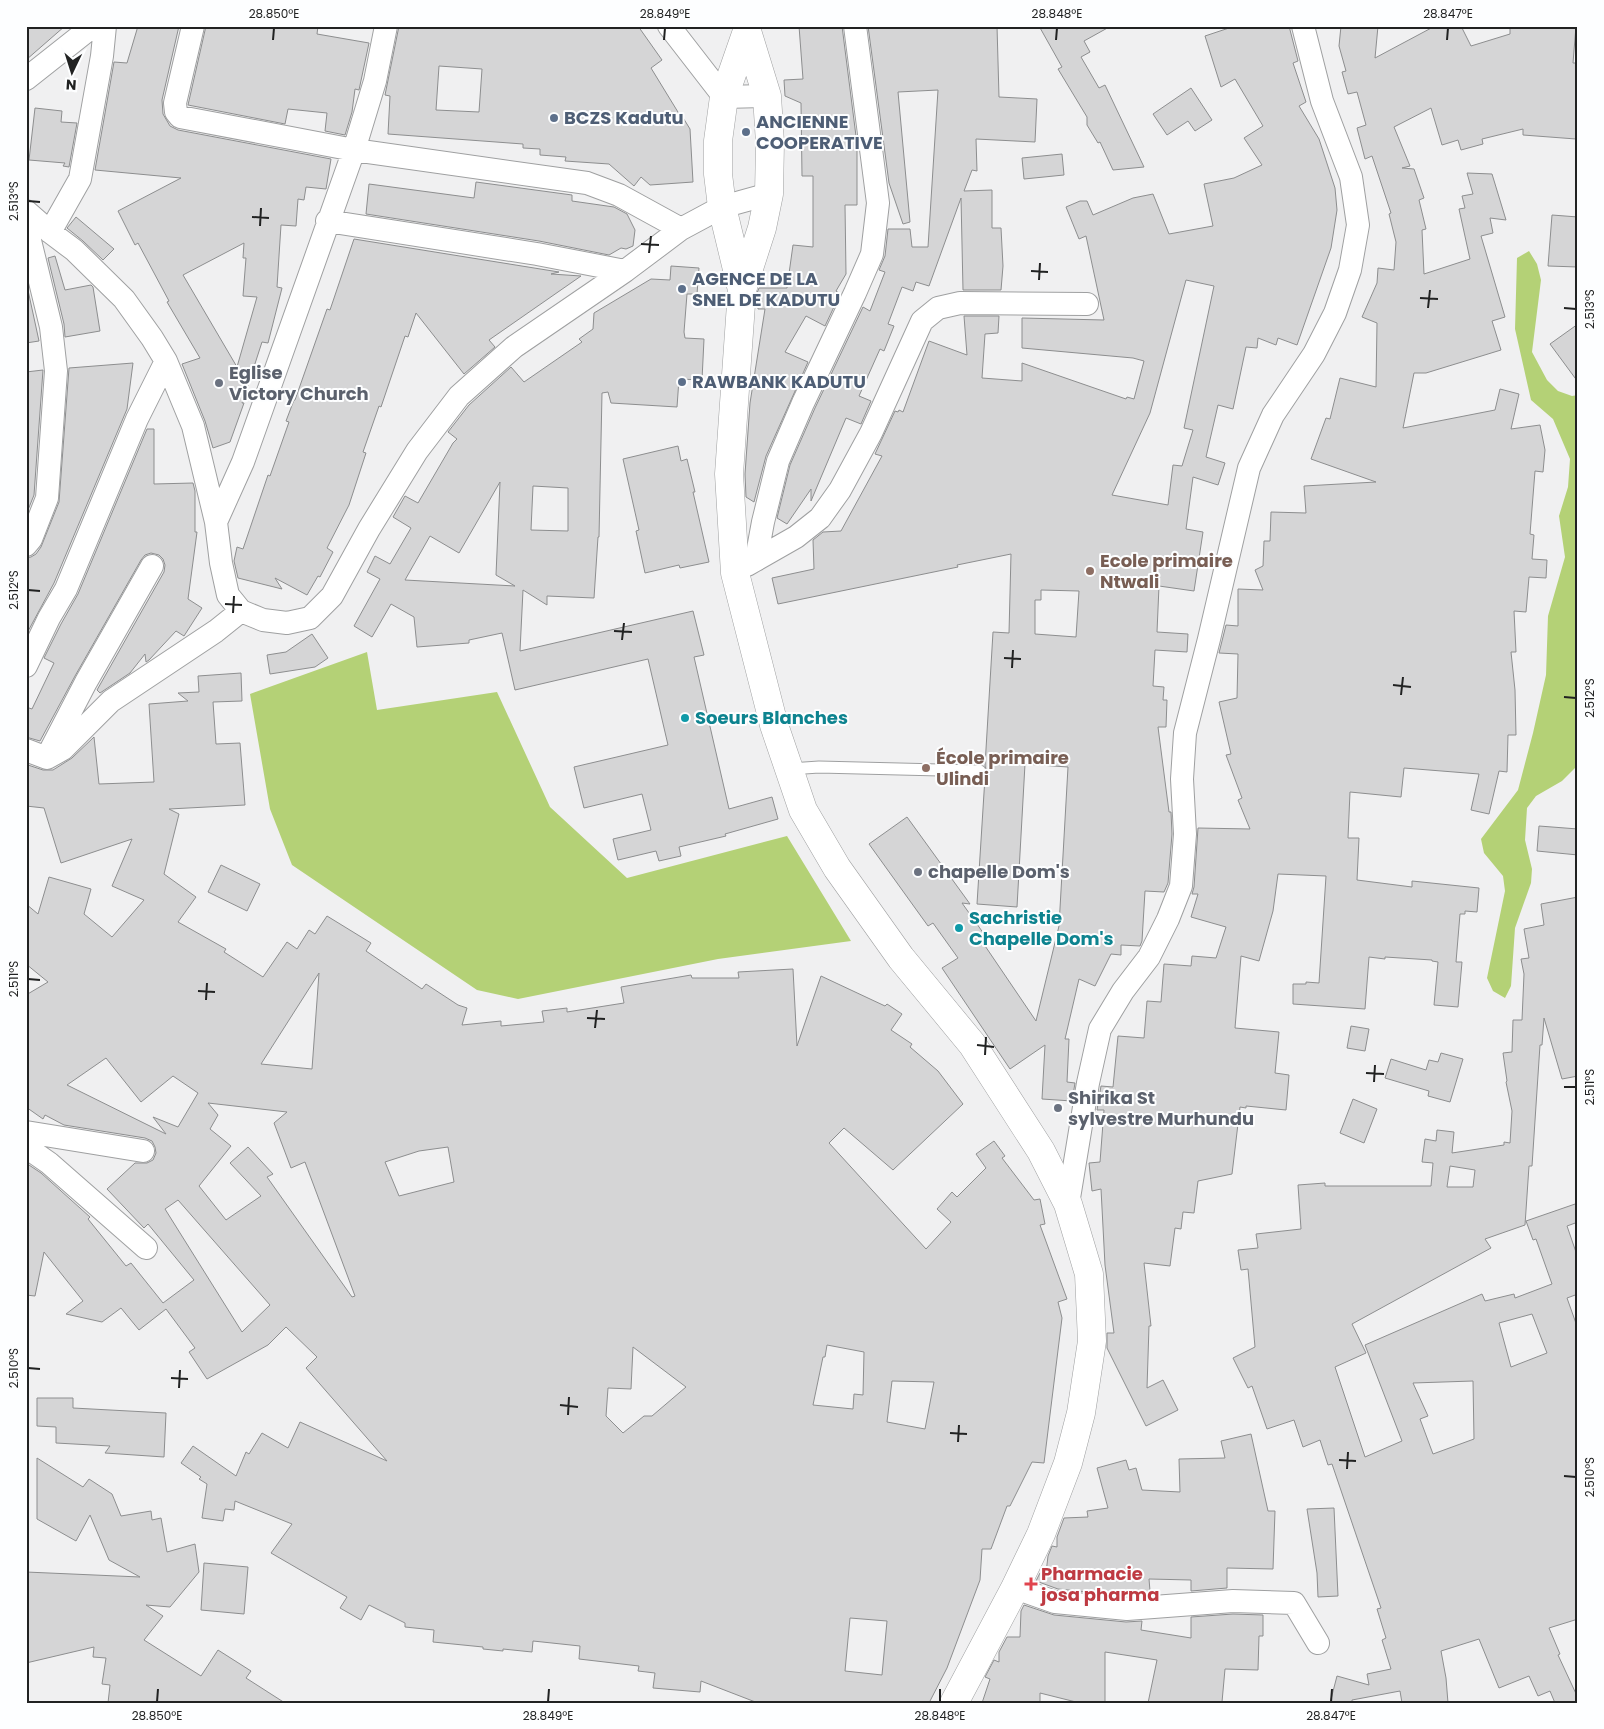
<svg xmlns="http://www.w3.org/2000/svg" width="1604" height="1729" font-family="Poppins,sans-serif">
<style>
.green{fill:#b4d176}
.building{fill:#d5d5d6;stroke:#8d8e8f;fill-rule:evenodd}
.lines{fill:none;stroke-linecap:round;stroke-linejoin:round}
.lane-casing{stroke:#9fa0a1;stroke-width:13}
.street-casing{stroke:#9fa0a1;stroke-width:24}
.secondary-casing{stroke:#9fa0a1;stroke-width:29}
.lane{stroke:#fff;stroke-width:11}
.street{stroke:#fff;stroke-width:22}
.secondary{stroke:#fff;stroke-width:28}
.ticks{fill:none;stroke:#212222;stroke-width:2}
.service-dot{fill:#5c6f8a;stroke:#fdfeff;stroke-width:2}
.worship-dot{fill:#6b7280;stroke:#fdfeff;stroke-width:2}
.education-dot{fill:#8d6e63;stroke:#fdfeff;stroke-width:2}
.culture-dot{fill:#0f9aa8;stroke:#fdfeff;stroke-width:2}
.health-dot{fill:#e0444e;stroke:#fdfeff;stroke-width:2}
.labels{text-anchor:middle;stroke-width:4;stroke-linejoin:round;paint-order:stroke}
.service-label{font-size:18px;font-weight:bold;fill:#4e5e75;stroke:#fdfeff;text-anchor:start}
.worship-label{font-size:18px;font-weight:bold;fill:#5b616d;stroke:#fdfeff;text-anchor:start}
.education-label{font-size:18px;font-weight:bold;fill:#785e54;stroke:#fdfeff;text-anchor:start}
.culture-label{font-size:18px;font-weight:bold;fill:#0d838f;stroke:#fdfeff;text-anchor:start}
.health-label{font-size:18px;font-weight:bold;fill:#be3a42;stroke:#fdfeff;text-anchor:start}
.neatline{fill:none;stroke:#212222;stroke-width:2}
.ticks-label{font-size:12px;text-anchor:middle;fill:#212222}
</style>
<rect width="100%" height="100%" fill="#f0f0f1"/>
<path class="green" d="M1529,251L1537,264L1541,280L1532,352L1547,380L1558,391L1572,396L1578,395V765L1562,781L1536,796L1527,808L1525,840L1532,869L1531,883L1515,928L1511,986L1505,998L1493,991L1487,978L1505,891L1503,876L1484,853L1481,839L1518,790L1533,733L1546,675L1548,616L1565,557L1559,516L1568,487L1570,459L1553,419L1531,400L1515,329L1517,258Z
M367,652L377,710L497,692L550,807L627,878L787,836L851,941L718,959L518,999L477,990L292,865L270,809L250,694Z"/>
<path class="building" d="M26,26H65L26,60Z
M138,26H179L162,100L163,114L170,126L178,130L331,159L326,189L306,187L304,200L298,199L296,226L281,225L277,287L282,288L268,343L262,342L251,376L241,373L248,385L242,403H244L230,442L213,448L205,421L182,364L200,358L167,302L169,301L138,243L135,245L118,211L181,178L95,170L114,62L127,63ZM244,243L243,258H246L243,296L257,297L237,367L183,275Z
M206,26H318L317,34L369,43L359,90L355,89L352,112L345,135L325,131L327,113L288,109L285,124L188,105Z
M399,26H638L662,60L651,68L681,117L682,116L690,129L693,182L650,185L641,177L634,186L609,164L565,161L566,157L540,155V149L523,148V144L388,134L390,96L385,95ZM439,66L482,69L479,112L436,110Z
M799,26H842L857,144V205H845L846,274L836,291L840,294L825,326L806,316L785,352L808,362L766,456L754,502L746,497L745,474L750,403L765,309H758L757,293L759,288H787L793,245L813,247V176H802L801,103L785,96L784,80L803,79Z
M868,26H997L999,97L1037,99L1035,142L976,139L977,171L972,170L964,191L992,190V228H1001L1003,266L1001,290H963L961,198L929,286L916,282L913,291L902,287L888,324L894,326L884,351L880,349L859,396L871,401L861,424L846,418L811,501V489L787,524L777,518L790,465L815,408L863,307L870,311L885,272L879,270L885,256L888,229H910L912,247H928L938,90L898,92L910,222L903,224L889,183Z
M1039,26H1111L1084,41L1090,52L1081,57L1099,88L1105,85L1144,167L1113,170L1100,142L1098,143L1087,125V117L1058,69L1062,67Z
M1235,26H1289L1298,61L1293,63L1306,102L1299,106L1319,139L1335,188L1337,210L1331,248L1297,345L1278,338L1276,345L1258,338L1257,348L1246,347L1233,409L1218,405L1206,457L1225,463L1218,485L1193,477L1186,529L1203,532L1194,591L1159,586L1157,632L1188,634L1187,652L1155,650L1153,686L1164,687L1163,700H1167L1166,727H1158L1169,812H1171L1172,834L1168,883L1164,892L1145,891L1142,941L1140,946L1121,945V955L1111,954L1095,986L1079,979L1065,1039H1069L1067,1082L1075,1083L1072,1101L1042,1099L1045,1045L1010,1069L942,968L958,958L933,923L928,926L869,844L907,817L970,904L962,903L984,934L979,937L1036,1021L1059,926L1068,767L1025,764L1017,907L977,904L985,777L987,772L985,766L993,632L1009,633L1011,554L957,565L958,567L778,604L772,578L814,569L813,540L823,532L841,531L882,456L875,454L895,411L898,412L899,410L903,412L929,341L967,355L964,316H999L998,333L985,334L982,378L1022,381V363L1126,399L1127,397L1134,399L1144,361L1133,358L1022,348V318L1104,320L1086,236L1079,239L1066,207L1080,201H1087L1093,215L1133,198L1153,194L1169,234L1213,226L1204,184L1234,178L1262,165L1244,138L1263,126L1235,79L1221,87L1205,36ZM1186,280L1214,286L1184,428L1193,430L1182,466L1173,465L1168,505L1112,495L1150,413ZM1041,590L1079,591L1076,637L1035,634V600H1041Z
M1341,26H1378L1375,58L1435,26H1461L1471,46L1510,34V26H1576L1573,63H1578V114L1576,139L1523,135V129L1482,139L1483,144L1461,150L1458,140L1442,145L1431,108L1394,127L1410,166L1402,168L1414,169L1424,198L1419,200L1426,229L1422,230L1424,274L1470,259L1459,209L1465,208L1462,196L1473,194L1467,173L1492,174L1506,220L1490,218L1493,233L1481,236L1505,317L1492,321L1501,350L1426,373H1414L1403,428L1495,410L1500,389L1519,394L1511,429L1540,425L1545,450L1543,472L1535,471L1530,534L1534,535L1532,559L1547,560L1546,578L1529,577L1526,612L1514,611L1516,652H1511L1515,690L1516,735H1508L1507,772L1499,771L1489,814L1471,810L1479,774L1404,768L1401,797L1350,792L1348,838H1359L1357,880L1412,887V881L1479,888L1477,912L1465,911V914H1460L1456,962H1462L1458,1007L1434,1005L1438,962L1432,961V960L1385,957V959L1369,957L1365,1009L1293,1004V984H1306V982L1319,983L1326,876L1278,874L1273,911L1259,961L1241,956L1235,1028L1279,1032L1275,1073L1289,1075L1286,1110L1246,1106V1108L1240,1107L1232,1174L1198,1181L1194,1213L1183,1212L1181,1229L1175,1228L1170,1266L1144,1263L1151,1326H1149L1147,1388L1163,1380L1178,1410L1146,1426L1107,1348V1333H1114L1105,1265L1101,1189L1092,1191L1089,1163L1100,1162L1104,1110H1097L1101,1086L1113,1087L1118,1036L1144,1038L1147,1001L1161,1002L1164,964L1191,966L1192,956L1216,958L1226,927L1191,917L1198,894H1192L1194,887L1198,828L1250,829L1238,800L1242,798L1226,755L1231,754L1219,702L1237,698L1238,654L1219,653L1226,625L1238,626V589L1263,590L1255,570L1263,566L1264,541H1270L1271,512L1306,513L1304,486L1376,482L1311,459L1326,418L1330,419L1340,378L1376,387L1377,323L1362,317L1377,283L1378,268L1394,270L1396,242L1389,214L1391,213L1372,156L1365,159L1357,128L1366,125L1357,92L1348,94L1342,72L1346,71L1339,46Z
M1191,88L1212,120L1195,131L1188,121L1167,135L1153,114Z
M35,108L62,111L61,122L77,123L69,167L63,166L65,163L29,160Z
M1062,154L1064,175L1024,179L1022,158Z
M476,182L572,195V201L614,207L627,214L635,230L633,246L626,249L621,248L609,255L539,241L366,214L369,184L474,198Z
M1552,215L1578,217V267L1548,266Z
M76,217L114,249L103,260L83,241L67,228Z
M354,239L559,272L551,274L581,276L489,340L495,347L464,374L416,313L408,337L405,336L381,407L379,406L363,452L366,453L349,505L327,548L333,552L320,577L318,576L307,595L275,578L282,589L238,578L234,561L237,547L243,549L268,475L270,476L289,422L286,421L294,400H295L327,309L330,310Z
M55,256L65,290L91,285L93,287L100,331L65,337L64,324L48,258Z
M671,266L699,268L697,294H687L684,332L685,338L704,339L702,380L679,379L677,407L611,403L608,392L602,393L599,537H598L594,598L547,596V605L523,590L520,651L693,611L704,655L694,657L729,809L772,797L778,819L725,834L726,836L679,847L681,856L659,861L656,851L618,860L613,839L651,830L642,794L584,808L574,767L668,745L648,659L515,690L502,633L469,640V643L417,647L414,617L391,604L372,637L354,626L380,579L367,572L375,556L390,564L411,528L393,517L405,496L418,503L453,443L457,439L448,432L469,405L511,367L524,382L582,342L579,339L593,329L594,313L651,279L670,280ZM500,482L496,575L515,586L405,580L430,536L459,553ZM533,486L568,488V531L531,530Z
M26,281L39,341L26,343Z
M1578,324V382L1550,344Z
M133,363L127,409L54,583L26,635V558L31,557L36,554L41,547L59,502L69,368Z
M43,370L34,495L26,515V372Z
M147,429H154V484L193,483L195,491V532H197L188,599L202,608L184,636L176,631L149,660L146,662L145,654L130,673L100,693L97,690L164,572L165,565L163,559L159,555L151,553L145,555L141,560L75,676L40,741L26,737V707L32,709L54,663L44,658L61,624L78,594Z
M678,446L681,461L687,459L695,492H693L709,562L680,568L679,565L645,573L636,531L639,530L623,459Z
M312,634L328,658L315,667L270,674L267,655L286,652Z
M241,673L242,701L213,702L216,744L240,743L245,805L169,809L179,814L164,874L196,897L178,922L226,949L224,952L263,977L287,942L297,949L309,930L315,934L327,916L371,943L366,951L422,989L426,984L458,1005L467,1008L462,1025L501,1021V1026L544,1022L542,1011L567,1008V1012L624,1003L621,987L691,975L692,978H739L738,972L793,969L797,1046L821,976L885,1006L887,1004L902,1014L891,1030L912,1044L910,1047L938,1071L963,1104L893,1170L844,1128L829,1143L926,1249L951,1222L937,1209L952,1192L957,1197L986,1168L976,1154L994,1141L1005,1156L1002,1158L1034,1200L1040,1199L1045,1224L1040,1225L1067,1299L1058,1302L1062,1318L1044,1463L1032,1462L1010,1506H1007L991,1549H982L980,1580L947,1668L929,1703H758L701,1681L700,1692L653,1688L655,1673L638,1671L639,1666L579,1659L580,1646L533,1641L532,1652L503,1649V1651L483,1649V1647L433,1642L434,1630L405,1627V1623L369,1605L361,1620L340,1608L347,1597L271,1553L292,1524L235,1501L234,1510L225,1509L223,1521L202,1518L207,1484L199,1479L201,1477L181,1463L193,1446L236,1476L246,1452L249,1454L262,1433L288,1448L300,1422L387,1461L306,1368L317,1357L286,1327L268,1345L207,1379L189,1352L195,1348L166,1309L139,1330L121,1308L102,1322L66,1314L83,1301L44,1252L35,1296L26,1295V1163L41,1173L90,1217L88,1219L126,1266L131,1263L163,1303L194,1280L148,1224L144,1228L107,1189L135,1163H147L153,1160L156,1153L155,1147L152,1141L145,1138L64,1125L45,1115L43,1119L26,1107V995L48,982L26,964V904L38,914L49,877L91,889L84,914L112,937L144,900L112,886L132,839L61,863L44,808L26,806L28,765L43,770H53L72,758L94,737L99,784L154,782L149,704L188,701L178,693L199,692L198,676ZM319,973L312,1069L261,1064ZM106,1058L141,1102L173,1076L198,1093L178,1127L153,1117L166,1134L67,1085ZM208,1103L287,1112L274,1123L291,1168L305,1162L355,1296L352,1297L267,1177L273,1174L248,1147L230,1163L261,1196L226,1220L199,1186L231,1146L210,1129L218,1115ZM448,1147L454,1182L399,1196L385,1162L419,1151ZM178,1200L270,1305L242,1332L165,1209ZM827,1345L864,1352L863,1395L854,1394L853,1409L813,1405L823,1357H825ZM633,1347L686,1387L652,1416H644L623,1433L606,1416L608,1388L631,1389ZM892,1381L934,1382L925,1429L887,1422ZM850,1618L887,1621L882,1675L845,1671Z
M1539,826L1578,829V855L1537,851Z
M221,865L260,884L247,911L208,892Z
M1578,897V1076L1562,1079L1544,1018L1542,1045H1540L1532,1166H1529L1525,1225L1485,1239L1491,1248L1352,1324L1366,1353L1335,1367L1365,1457L1402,1441L1365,1345L1482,1294L1485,1301L1514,1294L1515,1298L1552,1284L1536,1239L1533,1240L1526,1221L1578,1203V1222L1567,1226L1578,1258V1294L1567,1298L1578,1329V1619L1549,1628L1560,1654L1558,1655L1578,1698V1703H1555L1550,1691L1538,1696L1529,1676L1499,1688L1479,1639L1441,1651L1446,1678L1448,1703H1402L1400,1691L1352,1700V1703H1330L1337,1676L1369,1685L1367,1674L1391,1669L1382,1640L1386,1638L1377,1609L1381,1608L1332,1464L1328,1465L1320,1440L1303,1447L1294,1420L1267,1429L1252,1386L1248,1388L1233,1358L1255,1347L1248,1269L1241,1270L1238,1250L1258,1248L1256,1234L1301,1229L1298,1185L1325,1183V1186H1431L1433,1163L1422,1162L1425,1139L1436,1141L1437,1130L1454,1132L1452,1153L1504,1145V1142L1510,1143L1512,1111L1506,1082L1507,1081L1503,1053L1512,1052L1513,1020H1522L1524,974L1521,959L1529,958L1524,929L1544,925L1541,904ZM1450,1166L1475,1170L1473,1187H1447ZM1532,1314L1547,1353L1511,1367L1499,1323ZM1473,1381L1474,1439L1433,1454L1420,1419L1428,1416L1413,1383Z
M1351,1026L1369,1029L1365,1051L1347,1048Z
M1441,1053L1463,1059L1450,1102L1428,1096L1429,1091L1385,1078L1391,1059L1426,1070L1429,1060L1438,1062Z
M1353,1099L1377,1109L1364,1143L1340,1133Z
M37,1398H73V1408L166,1413L164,1457L105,1453L110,1446L56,1443V1427L37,1426Z
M1251,1434L1268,1511H1275L1273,1569L1227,1568V1588L1191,1591V1580L1149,1579L1150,1591L1147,1592L1146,1594L1127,1596L1058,1589L1036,1581L1040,1573H1046L1048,1556L1052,1546L1057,1547V1537L1064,1518L1088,1517L1087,1511L1108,1508L1097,1468L1126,1460L1129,1470L1136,1468L1142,1490L1180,1492L1179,1459L1225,1458L1221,1441Z
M37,1458L83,1487L89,1479L112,1494L121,1516L151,1511L152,1520L161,1518L167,1552L195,1544L199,1572L170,1607L146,1605L163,1616L144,1640L201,1676L218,1650L251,1671L246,1678L285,1703H108L110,1685L102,1684L106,1658L93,1657L94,1647L26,1663V1572L140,1577L109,1560L90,1515L76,1541L37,1519Z
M1334,1508L1338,1596L1318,1597L1317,1573L1307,1509Z
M204,1563L248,1567L244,1614L201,1610Z
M1024,1605L1054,1615L1126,1622L1142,1621L1141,1630L1191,1638V1617L1233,1614L1263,1615V1636H1259L1258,1670L1225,1669L1222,1702L1148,1703L1157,1660L1105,1652V1703H1080L1040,1693V1703H982L990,1679L985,1677L994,1660L999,1662V1652L1007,1637H1020L1021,1611Z"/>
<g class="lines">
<defs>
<path id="lane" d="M790,769L819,767L980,771"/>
<path id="street" d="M193,26L175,103L176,112L180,117L354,150L587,183L619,195L681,229
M669,26L724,97L767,96
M26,79L93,26
M26,211L50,232L74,250L124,299L152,338L166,361L193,426L216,522L221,563L228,595L241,611L263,620L287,623L310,618L332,596L369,529L417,451L459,396L514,347L625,271L681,229L722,207L769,194
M327,221L537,254L625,271
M26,224L51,327L56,371L47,498L31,539L26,545
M50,232L80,179L102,56L105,26
M216,522L243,462L354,150L375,81L386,26
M756,560L763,522L778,461L803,403L855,293L872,254L878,203L855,26
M747,565L796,537L820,518L840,490L871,433L922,321L938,308L960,303L1087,304
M26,666L49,618L66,589L137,419L166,361
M26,750L47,758L63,749L111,701L216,631L241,611
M49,753L86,682L152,566
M26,1132L143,1151
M26,1147L49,1163L146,1248
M1068,1204L1088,1083L1100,1029L1123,991L1149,957L1168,919L1181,886L1185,834L1182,779L1185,733L1209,639L1249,468L1273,415L1314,354L1335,313L1350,270L1358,225L1351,177L1322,101L1303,26
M1015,1588L1055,1602L1127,1609L1233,1601L1294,1603L1318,1643"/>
<path id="secondary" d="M747,26V31L767,96L770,143L769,194L762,228L742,290L729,474L735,573L774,725L803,810L837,868L901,958L972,1044L1041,1151L1068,1204L1089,1274L1092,1341L1081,1413L1068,1463L1041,1534L1015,1588L954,1703
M742,290L722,207L718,174V141L724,97L747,31"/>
</defs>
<use href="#lane" class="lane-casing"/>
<use href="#street" class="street-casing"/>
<use href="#secondary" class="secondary-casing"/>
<use href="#lane" class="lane"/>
<use href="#street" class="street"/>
<use href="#secondary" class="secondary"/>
</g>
<path class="ticks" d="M273,40L274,28M664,40L665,28M1056,40L1057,28M1447,40L1448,28M28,201L40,202M252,217L269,218M260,226L261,208M641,244L659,245M649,253L651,236M1031,271L1048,272M1039,280L1040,263M1420,298L1438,299M1428,308L1430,290M1564,308L1576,309M28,590L40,591M225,604L242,605M233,613L234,596M614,631L632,632M622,640L624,623M1004,658L1021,659M1012,668L1013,650M1393,685L1411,687M1401,695L1403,677M1564,697L1576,698M28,979L40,980M198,991L215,992M206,1000L207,983M587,1018L605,1019M595,1028L597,1010M977,1045L994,1047M985,1055L986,1037M1366,1073L1384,1074M1374,1082L1375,1065M1564,1087H1576M28,1368L40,1369M171,1378L188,1379M179,1388L180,1370M560,1405L578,1407M568,1415L569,1397M950,1433L967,1434M958,1442L959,1425M1339,1460L1356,1461M1347,1469L1348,1452M1564,1476L1576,1477M157,1702L158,1689M548,1702L549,1689M940,1702V1689M1331,1702L1332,1689"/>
<g class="service-dot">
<circle cx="554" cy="118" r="5"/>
<circle cx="746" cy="132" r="5"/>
<circle cx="682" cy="289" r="5"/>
<circle cx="682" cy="382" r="5"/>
</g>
<g class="worship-dot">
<circle cx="219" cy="383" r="5"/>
<circle cx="918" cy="872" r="5"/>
<circle cx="1058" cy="1108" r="5"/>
</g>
<g class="education-dot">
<circle cx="1090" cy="571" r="5"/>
<circle cx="926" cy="768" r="5"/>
</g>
<g class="culture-dot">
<circle cx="685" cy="718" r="5"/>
<circle cx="959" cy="928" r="5"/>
</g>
<path class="health-dot" d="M1028.5 1576.5h5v5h5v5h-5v5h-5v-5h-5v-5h5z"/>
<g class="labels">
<g class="service-label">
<text x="564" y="124">BCZS Kadutu</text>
<text x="756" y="128">ANCIENNE<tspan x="756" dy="21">COOPERATIVE</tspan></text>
<text x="692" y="285">AGENCE DE LA<tspan x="692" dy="21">SNEL DE KADUTU</tspan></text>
<text x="692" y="388">RAWBANK KADUTU</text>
</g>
<g class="worship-label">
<text x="229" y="379">Eglise<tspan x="229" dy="21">Victory Church</tspan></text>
<text x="928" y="878">chapelle Dom's</text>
<text x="1068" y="1104">Shirika St<tspan x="1068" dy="21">sylvestre Murhundu</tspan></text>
</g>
<g class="education-label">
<text x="1100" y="567">Ecole primaire<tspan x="1100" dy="21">Ntwali</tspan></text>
<text x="936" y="764">École primaire<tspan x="936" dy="21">Ulindi</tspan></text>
</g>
<g class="culture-label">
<text x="695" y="724">Soeurs Blanches</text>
<text x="969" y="924">Sachristie<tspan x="969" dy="21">Chapelle Dom's</tspan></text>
</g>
<g class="health-label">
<text x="1041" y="1580">Pharmacie<tspan x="1041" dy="21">josa pharma</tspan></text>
</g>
</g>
<rect width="1604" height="1729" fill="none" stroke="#fdfeff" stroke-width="55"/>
<g transform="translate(72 72) rotate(184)" stroke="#fdfeff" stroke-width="4" paint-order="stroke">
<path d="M0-4L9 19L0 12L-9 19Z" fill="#212222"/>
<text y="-8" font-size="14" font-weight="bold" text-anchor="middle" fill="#212222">N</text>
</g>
<rect x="28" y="28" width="1548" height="1674" class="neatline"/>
<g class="ticks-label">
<text x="274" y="18">28.850°E</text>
<text x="665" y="18">28.849°E</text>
<text x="1057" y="18">28.848°E</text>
<text x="1448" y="18">28.847°E</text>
<text transform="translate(14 201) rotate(-90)" y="4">2.513°S</text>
<text transform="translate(1590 309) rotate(-90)" y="4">2.513°S</text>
<text transform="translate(14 590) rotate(-90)" y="4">2.512°S</text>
<text transform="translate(1590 698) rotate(-90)" y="4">2.512°S</text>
<text transform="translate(14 979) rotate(-90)" y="4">2.511°S</text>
<text transform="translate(1590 1087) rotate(-90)" y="4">2.511°S</text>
<text transform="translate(14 1368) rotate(-90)" y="4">2.510°S</text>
<text transform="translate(1590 1477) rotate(-90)" y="4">2.510°S</text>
<text x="157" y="1720">28.850°E</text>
<text x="548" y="1720">28.849°E</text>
<text x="940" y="1720">28.848°E</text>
<text x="1331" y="1720">28.847°E</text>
</g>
</svg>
